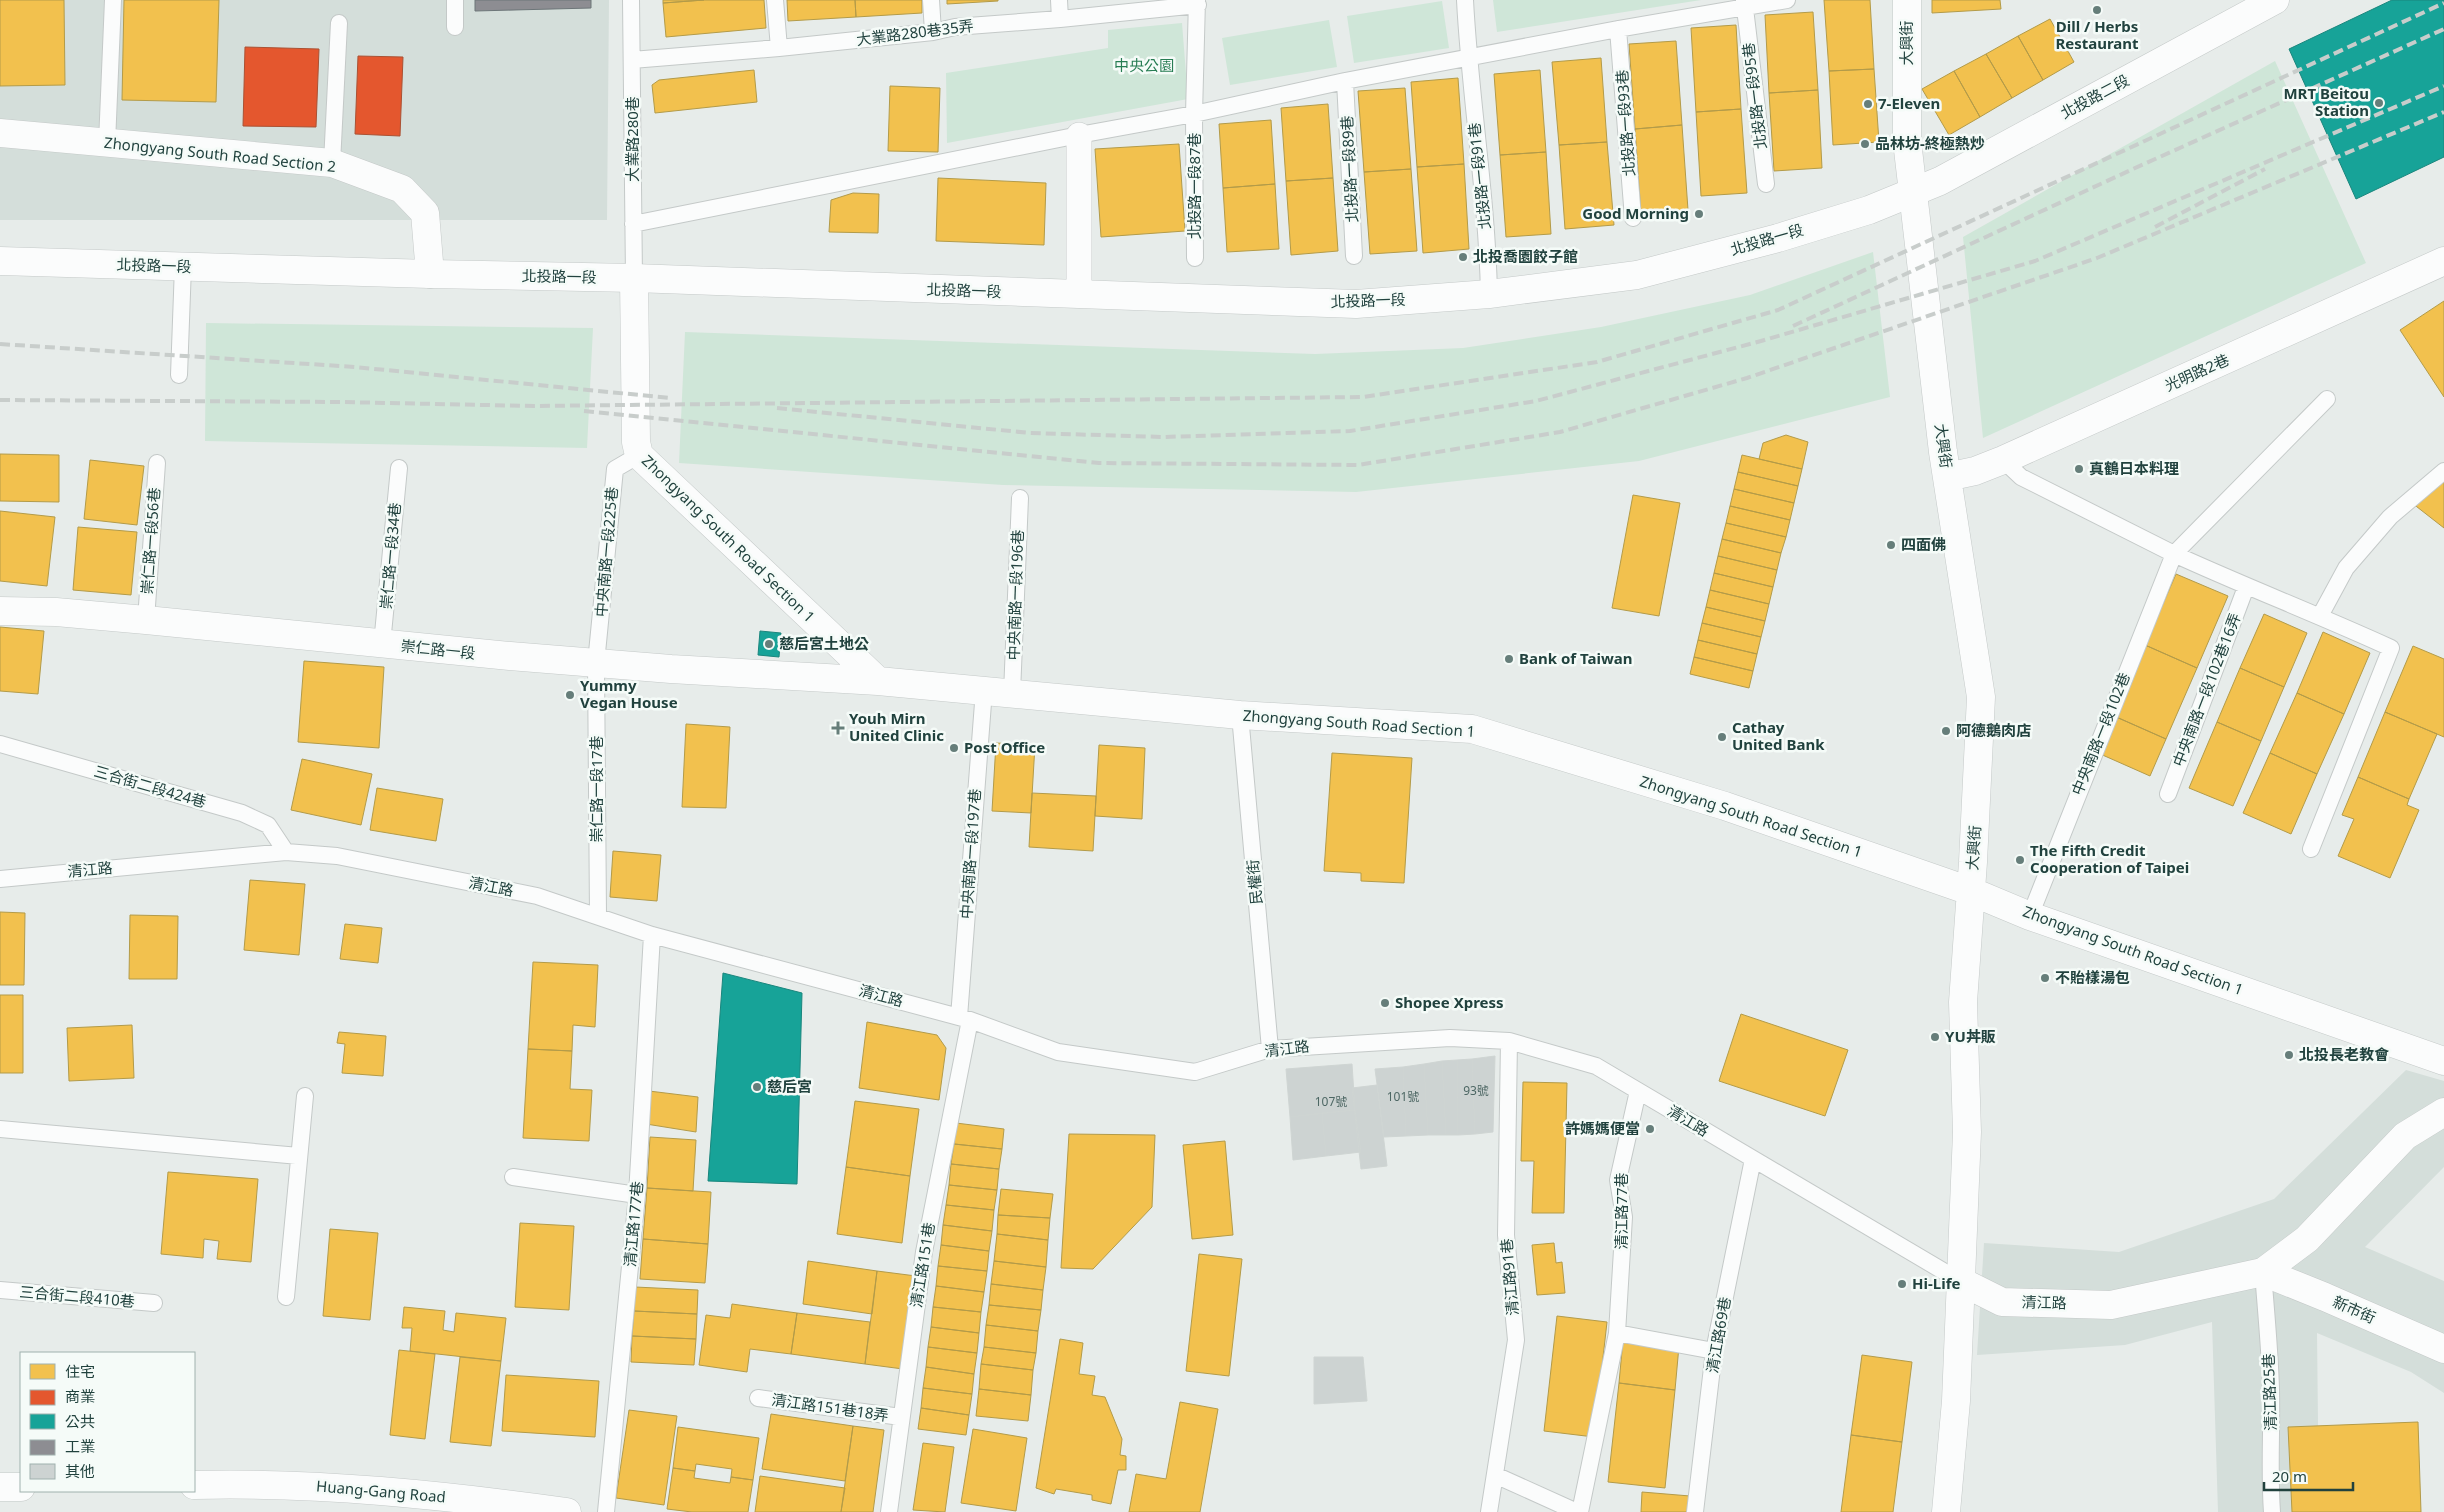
<svg xmlns="http://www.w3.org/2000/svg" width="2444" height="1512" font-family="'Noto Sans','Noto Sans TC',sans-serif">
<style>
.built{fill:#d4deda}
.green{fill:#cfe6d8}
.homes{fill:#f2c14e;stroke:#b39b49}
.shops{fill:#e4572e;stroke:#aa5133}
.public{fill:#17a398;stroke:#1a867d}
.industry{fill:#8d8d92;stroke:#6d7679}
.building{fill:#cdd3d2;stroke:#cfd5d3}
.lines{fill:none;stroke-linecap:round;stroke-linejoin:round}
.service-casing{stroke:#c4c9c8;stroke-width:18}
.pedestrian-casing{stroke:#c4c9c8;stroke-width:26}
.minor-casing{stroke:#c4c9c8;stroke-width:29}
.tertiary-casing{stroke:#c4c9c8;stroke-width:29}
.service{stroke:#fbfcfc;stroke-width:16}
.pedestrian{stroke:#fbfcfc;stroke-width:25}
.minor{stroke:#fbfcfc;stroke-width:28}
.tertiary{stroke:#fbfcfc;stroke-width:28}
.rail{stroke:#c8cdcb;stroke-width:4;stroke-dasharray:10 5;stroke-linecap:butt}
.poi-dot{fill:#667e7a;stroke:#f5fbf8;stroke-width:2}
.labels{text-anchor:middle;stroke-width:5;stroke-linejoin:round;paint-order:stroke}
.number-label{font-size:12px;fill:#4d6764}
.poi-label{font-size:15px;font-weight:bold;fill:#21423e;stroke:#f5fbf8;text-anchor:start}
.street-label{font-size:15px;fill:#21423e;stroke:#f5fbf8}
.park-label{font-size:15px;fill:#277d53;stroke:#f5fbf8}
</style>
<rect width="100%" height="100%" fill="#e7ecea"/>
<path class="built" d="M0,0H609L607,220H0Z
M2406,1070L2444,1081V1167L2365,1247L2444,1281V1393L2411,1372L2317,1333L2319,1512H2218L2212,1322L2125,1345L1977,1355L1984,1243L2119,1252L2274,1199Z"/>
<path class="green" d="M1493,0H1701L1497,32Z
M1442,1L1449,48L1354,63L1347,16Z
M1329,20L1337,67L1230,85L1222,38Z
M1182,23L1188,99L947,143L946,73L1108,48V30Z
M2275,61L2366,263L1983,438L1963,237Z
M1873,252L1890,397L1639,461L1356,492L1003,485L679,463L685,332L1315,354L1463,348L1601,327L1750,295Z
M206,323L593,328L587,448L205,441Z"/>
<path class="homes" d="M0,0H64L65,85L0,86Z
M124,0H219L216,102L122,100Z
M663,0H704L663,3Z
M704,0H764L766,28L666,37L663,3Z
M787,0H855L856,17L788,21Z
M855,0H922V13L856,17Z
M947,0H998V1L947,4Z
M1824,0H1870L1874,69L1829,71Z
M1932,0H2000L2001,9L1932,13Z
M1813,12L1818,90L1769,93L1765,15Z
M2050,19L2074,62L2043,80L2018,36Z
M1736,25L1741,109L1696,112L1691,28Z
M2018,36L2043,80L2012,98L1986,54Z
M1676,41L1682,125L1635,129L1629,44Z
M1986,54L2012,98L1980,117L1954,71Z
M1601,58L1607,142L1559,145L1552,62Z
M1874,69L1879,142L1833,145L1829,71Z
M754,70L757,102L655,113L652,85L659,80Z
M1540,70L1546,152L1500,155L1494,74Z
M1954,71L1980,117L1949,135L1922,89Z
M1458,78L1464,164L1417,167L1411,82Z
M890,86L940,88L938,152L888,151Z
M1405,88L1411,169L1364,172L1358,91Z
M1818,90L1822,168L1774,171L1769,93Z
M1328,104L1333,178L1286,181L1281,108Z
M1741,109L1747,193L1701,196L1696,112Z
M1271,120L1275,184L1223,188L1219,124Z
M1682,125L1688,210L1641,214L1635,129Z
M1607,142L1614,225L1565,229L1559,145Z
M1179,144L1185,231L1101,237L1095,149Z
M1546,152L1551,234L1506,237L1500,155Z
M1464,164L1469,249L1423,253L1417,167Z
M1411,169L1417,251L1370,254L1364,172Z
M938,178L1046,183L1044,245L936,241Z
M1333,178L1338,251L1291,255L1286,181Z
M1275,184L1279,249L1227,252L1223,188Z
M853,193L879,194L878,233L829,232L831,200Z
M2444,301V397L2400,330Z
M1786,435L1808,442L1802,469L1759,459L1763,443Z
M0,454L59,455V502L0,501Z
M1742,455L1802,469L1798,486L1738,472Z
M90,460L144,466L137,525L84,519Z
M1738,472L1798,486L1794,503L1734,489Z
M2444,480V528L2412,503Z
M1734,489L1794,503L1790,520L1730,506Z
M1633,495L1680,503L1659,616L1612,608Z
M1730,506L1790,520L1786,537L1726,523Z
M0,511L55,517L47,586L0,581Z
M1726,523L1786,537L1781,553L1722,539Z
M78,527L137,532L131,595L73,590Z
M1722,539L1781,553L1777,570L1718,556Z
M1718,556L1777,570L1773,587L1714,573Z
M1714,573L1773,587L1769,604L1710,590Z
M2176,574L2228,596L2197,668L2145,645Z
M1710,590L1769,604L1765,621L1706,607Z
M1706,607L1765,621L1761,637L1702,623Z
M2264,614L2307,633L2284,687L2240,668Z
M1702,623L1761,637L1757,654L1698,640Z
M0,627L44,631L38,694L0,691Z
M2323,632L2370,653L2344,714L2297,693Z
M1698,640L1757,654L1753,671L1694,657Z
M2145,645L2197,668L2166,739L2114,716Z
M2413,646L2444,659V737L2385,712Z
M1694,657L1753,671L1749,688L1690,674Z
M304,661L384,667L379,748L298,742Z
M2240,668L2284,687L2261,741L2217,722Z
M2297,693L2344,714L2317,774L2270,753Z
M2385,712L2437,734L2409,799L2358,777Z
M2114,716L2166,739L2150,776L2098,753Z
M2217,722L2261,741L2233,806L2189,788Z
M686,724L730,727L726,808L682,807Z
M996,743L1035,745L1031,813L992,811Z
M1099,745L1145,748L1142,819L1095,816Z
M1332,753L1412,758L1404,883L1361,881V873L1324,871Z
M2270,753L2317,774L2291,834L2243,813Z
M302,759L372,774L361,825L291,810Z
M2358,777L2409,799L2407,805L2419,810L2390,878L2338,856L2354,819L2342,815Z
M377,788L443,799L436,841L370,830Z
M1032,793L1096,796L1093,851L1029,847Z
M613,851L661,855L657,901L610,897Z
M250,880L305,884L299,955L244,950Z
M0,912L25,913L24,985H0Z
M130,915L178,916L177,979H129Z
M345,924L382,928L378,963L340,959Z
M533,962L598,965L595,1027L573,1025L572,1051L528,1049Z
M0,995H23V1073H0Z
M1741,1014L1848,1050L1825,1116L1719,1081Z
M867,1022L937,1035L946,1048L939,1100L859,1088Z
M132,1025L134,1078L69,1081L67,1028Z
M339,1032L386,1036L383,1076L342,1073L345,1044L337,1043Z
M528,1049L572,1051L570,1089L592,1090L589,1141L523,1138Z
M1523,1082L1567,1083L1564,1213H1532L1534,1161H1521Z
M649,1091L698,1097L696,1132L646,1124Z
M855,1101L919,1109L910,1176L846,1167Z
M956,1123L1004,1129L1002,1149L954,1144Z
M1069,1134L1155,1135L1152,1207L1093,1269L1061,1268Z
M650,1137L696,1140L693,1191L647,1188Z
M1225,1141L1233,1235L1192,1239L1183,1145Z
M954,1144L1002,1149L999,1169L951,1164Z
M951,1164L999,1169L997,1190L949,1185Z
M846,1167L910,1176L902,1243L837,1234Z
M168,1172L258,1179L251,1262L217,1259L219,1241L204,1239L203,1258L161,1254Z
M949,1185L997,1190L994,1210L946,1205Z
M647,1188L711,1192L708,1244L643,1239Z
M1001,1189L1053,1194L1050,1218L998,1215Z
M946,1205L994,1210L992,1231L943,1225Z
M998,1215L1050,1218L1048,1240L997,1234Z
M520,1223L574,1226L569,1310L515,1307Z
M943,1225L992,1231L989,1251L941,1245Z
M330,1229L378,1233L370,1320L323,1316Z
M997,1234L1048,1240L1046,1267L994,1261Z
M643,1239L708,1244L705,1283L640,1279Z
M1554,1243L1556,1263L1562,1262L1565,1293L1537,1295L1532,1245Z
M941,1245L989,1251L987,1271L938,1266Z
M1199,1254L1242,1259L1229,1376L1186,1371Z
M808,1261L877,1271L872,1314L803,1304Z
M994,1261L1046,1267L1043,1290L991,1284Z
M938,1266L987,1271L984,1292L936,1286Z
M877,1271L916,1276L903,1369L865,1364Z
M991,1284L1043,1290L1041,1310L989,1305Z
M936,1286L984,1292L981,1312L933,1307Z
M635,1287L698,1290L697,1314L634,1311Z
M732,1304L797,1313L791,1354L750,1349L747,1372L699,1365L706,1315L730,1318Z
M989,1305L1041,1310L1038,1331L986,1325Z
M404,1307L445,1311L443,1330L454,1332L456,1313L506,1318L501,1361L410,1351L412,1328H402Z
M933,1307L981,1312L979,1333L931,1327Z
M634,1311L697,1314L696,1339L632,1336Z
M797,1313L870,1322L865,1364L791,1354Z
M1557,1316L1607,1322L1594,1437L1544,1431Z
M986,1325L1038,1331L1036,1353L984,1347Z
M931,1327L979,1333L977,1353L928,1347Z
M632,1336L696,1339L694,1365L631,1362Z
M1060,1339L1083,1343L1079,1374L1095,1376L1092,1395L1105,1397L1122,1439L1120,1455L1126,1456V1470H1118L1111,1504L1092,1500V1495L1056,1489L1054,1494L1036,1488Z
M1623,1340L1679,1346L1675,1390L1619,1383Z
M928,1347L977,1353L974,1374L926,1367Z
M984,1347L1036,1353L1033,1370L981,1364Z
M399,1350L435,1354L425,1439L390,1435Z
M1862,1355L1912,1362L1902,1442L1851,1435Z
M460,1357L501,1361L491,1446L450,1442Z
M981,1364L1033,1370L1031,1395L979,1389Z
M926,1367L974,1374L972,1394L923,1388Z
M506,1375L599,1381L595,1437L502,1431Z
M1619,1383L1675,1390L1665,1488L1608,1482Z
M923,1388L972,1394L969,1415L921,1408Z
M979,1389L1031,1395L1028,1421L976,1416Z
M1180,1402L1218,1409L1200,1512H1129L1136,1474L1166,1479Z
M921,1408L969,1415L966,1435L918,1429Z
M629,1410L677,1416L664,1505L616,1498Z
M771,1414L853,1426L845,1481L762,1469Z
M2418,1422L2421,1512H2292L2288,1427Z
M853,1426L884,1430L873,1512H841Z
M678,1427L759,1438L753,1480L731,1477L732,1469L696,1464L695,1471L673,1468Z
M973,1429L1027,1438L1016,1511L961,1503Z
M1851,1435L1902,1442L1893,1512H1841Z
M923,1443L954,1447L945,1512L913,1510Z
M673,1468L695,1471L694,1478L730,1483L731,1477L753,1480L748,1512H692L667,1509Z
M760,1476L845,1488L841,1512H755Z
M1642,1492L1690,1496L1689,1512H1641Z"/>
<path class="shops" d="M245,47L319,49L316,127L243,126Z
M358,56L403,57L400,136L355,134Z"/>
<path class="public" d="M2392,0H2444V157L2356,199L2289,49Z
M760,631L781,633L779,657L758,655Z
M723,973L802,993L797,1184L708,1181Z"/>
<path class="industry" d="M475,0H591V8L475,11Z"/>
<path class="building" d="M1495,1056L1493,1132L1475,1134L1472,1059Z
M1472,1059L1475,1134L1458,1135L1457,1060Z
M1457,1060L1458,1135H1446L1442,1061Z
M1442,1061L1446,1135H1428L1424,1064Z
M1352,1064L1355,1110L1290,1117L1286,1069Z
M1424,1064L1428,1135L1406,1136L1403,1067Z
M1403,1067L1406,1136L1384,1137L1375,1069Z
M1377,1085L1387,1166L1361,1169L1352,1088Z
M1355,1110L1361,1152L1326,1156L1322,1113Z
M1322,1113L1326,1156L1293,1160L1290,1117Z
M1314,1357H1363L1367,1401L1314,1404Z"/>
<g class="lines">
<defs>
<path id="service" d="M631,0L634,278
M775,0L779,48
M931,0L933,32
M1059,0L1060,19
M1465,0C1470,98 1487,196 1489,294
M1744,0L1766,184
M455,27V0
M1618,29L1633,218
M632,60L779,48L933,32L955,27L1060,19L1198,5
M1345,81L1354,256
M107,143L113,0
M332,163L339,23
M633,224L1079,135L1194,114L1345,81L1618,29L1787,0
M1195,258L1194,114L1197,0
M179,375L183,266
M2003,460L2021,477L2174,554L2327,399
M2320,616L2346,568L2390,517L2444,471
M146,620L157,463
M382,644L399,468
M1012,693L1020,498
M1240,715L1270,1049
M0,744L242,813L268,825L286,852
M2168,794L2246,587
M0,879L286,852L337,856L537,896L652,935L970,1020L1058,1052L1195,1072L1270,1049L1450,1038L1509,1041L1596,1066L1960,1281
M598,915L596,663L615,469L639,455
M2030,916L2174,554C2246,587 2319,615 2391,648L2311,849
M959,1017L984,690
M1638,1091L1618,1180L1624,1217L1617,1333L1714,1351
M0,1129L299,1156
M513,1177L637,1195
M2263,1272C2266,1312 2270,1351 2271,1390C2272,1431 2269,1472 2272,1512
M0,1290L154,1303
M286,1297L305,1096
M758,1398L901,1417
M1495,1475L1577,1512
M606,1512L637,1195L652,935
M889,1512L924,1252L970,1020
M1489,1512L1516,1340L1506,1235L1509,1041
M1580,1512L1617,1333
M1695,1512L1714,1351L1753,1159"/>
<path id="pedestrian" d="M1079,135V295"/>
<path id="minor" d="M1907,0V141L1943,452L1981,697L1973,862L1963,1002L1967,1132L1956,1401L1946,1512
M0,133L332,163L402,189L425,213L430,274
M634,278L636,442L639,455L878,681
M1947,477L1975,471L2003,460L2444,261
M0,611L56,612L146,620L510,656L671,669L878,681L1240,715L1472,729L1725,806L1970,891L2030,916L2444,1061
M2263,1272L2325,1297L2444,1349
M1960,1281L2002,1302L2111,1305L2263,1272L2307,1239L2405,1136L2444,1112
M194,1485C319,1482 443,1495 567,1512
M0,1487H21"/>
<path id="tertiary" d="M0,261L430,274L634,278L1356,304L1489,294L1637,275L1778,238L1869,210L1940,181L2275,0"/>
</defs>
<use href="#service" class="service-casing"/>
<use href="#pedestrian" class="pedestrian-casing"/>
<use href="#minor" class="minor-casing"/>
<use href="#tertiary" class="tertiary-casing"/>
<use href="#service" class="service"/>
<use href="#pedestrian" class="pedestrian"/>
<use href="#minor" class="minor"/>
<use href="#tertiary" class="tertiary"/>
<path class="rail" d="M2155,227L2265,169
M1793,326L2133,169L2444,29
M0,344L355,367L670,398
M0,400L341,402L534,406L1363,397L1597,362L1778,310L2444,3
M777,408L1030,433L1164,437L1350,431L1536,401L1761,341L2035,261L2444,86
M584,411L1099,463L1358,465L1560,432L1747,378L2097,258L2444,112"/>
</g>
<g class="poi-dot">
<circle cx="2097" cy="10" r="5"/>
<circle cx="2379" cy="103" r="5"/>
<circle cx="1868" cy="104" r="5"/>
<circle cx="1865" cy="144" r="5"/>
<circle cx="1699" cy="214" r="5"/>
<circle cx="1463" cy="257" r="5"/>
<circle cx="2079" cy="469" r="5"/>
<circle cx="1891" cy="545" r="5"/>
<circle cx="769" cy="644" r="5"/>
<circle cx="1509" cy="659" r="5"/>
<circle cx="570" cy="695" r="5"/>
<path d="M835.5 720.5h5v5h5v5h-5v5h-5v-5h-5v-5h5z"/>
<circle cx="1946" cy="731" r="5"/>
<circle cx="1722" cy="737" r="5"/>
<circle cx="954" cy="748" r="5"/>
<circle cx="2020" cy="860" r="5"/>
<circle cx="2045" cy="978" r="5"/>
<circle cx="1385" cy="1003" r="5"/>
<circle cx="1935" cy="1037" r="5"/>
<circle cx="2289" cy="1055" r="5"/>
<circle cx="757" cy="1087" r="5"/>
<circle cx="1650" cy="1129" r="5"/>
<circle cx="1902" cy="1284" r="5"/>
</g>
<g class="labels">
<g class="number-label">
<text x="1476" y="1095">93號</text>
<text x="1403" y="1101">101號</text>
<text x="1331" y="1106">107號</text>
</g>
<g class="poi-label">
<text x="2097" y="32" text-anchor="middle">Dill / Herbs<tspan x="2097" dy="17">Restaurant</tspan></text>
<text x="2369" y="99" text-anchor="end">MRT Beitou<tspan x="2369" dy="17">Station</tspan></text>
<text x="1878" y="109">7-Eleven</text>
<text x="1875" y="149">品林坊-終極熱炒</text>
<text x="1689" y="219" text-anchor="end">Good Morning</text>
<text x="1473" y="262">北投喬園餃子館</text>
<text x="2089" y="474">真鶴日本料理</text>
<text x="1901" y="550">四面佛</text>
<text x="779" y="649">慈后宮土地公</text>
<text x="1519" y="664">Bank of Taiwan</text>
<text x="580" y="691">Yummy<tspan x="580" dy="17">Vegan House</tspan></text>
<text x="849" y="724">Youh Mirn<tspan x="849" dy="17">United Clinic</tspan></text>
<text x="1732" y="733">Cathay<tspan x="1732" dy="17">United Bank</tspan></text>
<text x="1956" y="736">阿德鵝肉店</text>
<text x="964" y="753">Post Office</text>
<text x="2030" y="856">The Fifth Credit<tspan x="2030" dy="17">Cooperation of Taipei</tspan></text>
<text x="2055" y="983">不貽樣湯包</text>
<text x="1395" y="1008">Shopee Xpress</text>
<text x="1945" y="1042">YU丼販</text>
<text x="2299" y="1060">北投長老教會</text>
<text x="767" y="1092">慈后宮</text>
<text x="1640" y="1134" text-anchor="end">許媽媽便當</text>
<text x="1912" y="1289">Hi-Life</text>
</g>
<g class="street-label">
<text transform="translate(915 33) rotate(-7)" y="5">大業路280巷35弄</text>
<text transform="translate(1907 43) rotate(-90)" y="5">大興街</text>
<text transform="translate(1755 96) rotate(-97)" y="5">北投路一段95巷</text>
<text transform="translate(2095 97) rotate(-28)" y="5">北投路二段</text>
<text transform="translate(1626 123) rotate(-94)" y="5">北投路一段93巷</text>
<text transform="translate(633 139) rotate(-90)" y="5">大業路280巷</text>
<text transform="translate(220 155) rotate(6)" y="5">Zhongyang South Road Section 2</text>
<text transform="translate(1350 169) rotate(-93)" y="5">北投路一段89巷</text>
<text transform="translate(1480 176) rotate(-96)" y="5">北投路一段91巷</text>
<text transform="translate(1195 186) rotate(-90)" y="5">北投路一段87巷</text>
<text transform="translate(1767 240) rotate(-16)" y="5">北投路一段</text>
<text transform="translate(154 266) rotate(2)" y="5">北投路一段</text>
<text transform="translate(559 277) rotate(1)" y="5">北投路一段</text>
<text transform="translate(964 291) rotate(2)" y="5">北投路一段</text>
<text transform="translate(1368 301) rotate(-2)" y="5">北投路一段</text>
<text transform="translate(2197 373) rotate(-24)" y="5">光明路2巷</text>
<text transform="translate(1943 446) rotate(82)" y="5">大興街</text>
<text transform="translate(728 539) rotate(44)" y="5">Zhongyang South Road Section 1</text>
<text transform="translate(151 541) rotate(-86)" y="5">崇仁路一段56巷</text>
<text transform="translate(607 552) rotate(-85)" y="5">中央南路一段225巷</text>
<text transform="translate(391 556) rotate(-85)" y="5">崇仁路一段34巷</text>
<text transform="translate(1016 595) rotate(-88)" y="5">中央南路一段196巷</text>
<text transform="translate(438 650) rotate(6)" y="5">崇仁路一段</text>
<text transform="translate(2207 690) rotate(-69)" y="5">中央南路一段102巷16弄</text>
<text transform="translate(1359 724) rotate(4)" y="5">Zhongyang South Road Section 1</text>
<text transform="translate(2101 734) rotate(-68)" y="5">中央南路一段102巷</text>
<text transform="translate(150 787) rotate(16)" y="5">三合街二段424巷</text>
<text transform="translate(597 789) rotate(-90)" y="5">崇仁路一段17巷</text>
<text transform="translate(1751 817) rotate(18)" y="5">Zhongyang South Road Section 1</text>
<text transform="translate(1974 848) rotate(-86)" y="5">大興街</text>
<text transform="translate(971 854) rotate(-86)" y="5">中央南路一段197巷</text>
<text transform="translate(90 870) rotate(-5)" y="5">清江路</text>
<text transform="translate(1255 882) rotate(-95)" y="5">民權街</text>
<text transform="translate(491 887) rotate(11)" y="5">清江路</text>
<text transform="translate(2133 951) rotate(20)" y="5">Zhongyang South Road Section 1</text>
<text transform="translate(881 996) rotate(15)" y="5">清江路</text>
<text transform="translate(1287 1049) rotate(-7)" y="5">清江路</text>
<text transform="translate(1688 1121) rotate(31)" y="5">清江路</text>
<text transform="translate(1622 1211) rotate(-90)" y="5">清江路77巷</text>
<text transform="translate(634 1224) rotate(-85)" y="5">清江路177巷</text>
<text transform="translate(923 1265) rotate(-81)" y="5">清江路151巷</text>
<text transform="translate(1510 1277) rotate(-95)" y="5">清江路91巷</text>
<text transform="translate(77 1297) rotate(5)" y="5">三合街二段410巷</text>
<text transform="translate(2044 1303) rotate(1)" y="5">清江路</text>
<text transform="translate(2354 1310) rotate(24)" y="5">新市街</text>
<text transform="translate(1719 1335) rotate(-80)" y="5">清江路69巷</text>
<text transform="translate(2270 1392) rotate(-92)" y="5">清江路25巷</text>
<text transform="translate(830 1408) rotate(8)" y="5">清江路151巷18弄</text>
<text transform="translate(381 1492) rotate(5)" y="5">Huang-Gang Road</text>
</g>
<g class="park-label">
<text x="1144" y="71">中央公園</text>
</g>
</g>
<rect x="20" y="1352" width="175" height="140" fill="#f5fbf8" stroke="#a0b1ae"/>
<rect x="30" y="1364" width="25" height="15" fill="#f2c14e" stroke="#a0b1ae"/>
<text x="65" y="1377" font-size="15" fill="#21423e">住宅</text>
<rect x="30" y="1390" width="25" height="15" fill="#e4572e" stroke="#a0b1ae"/>
<text x="65" y="1402" font-size="15" fill="#21423e">商業</text>
<rect x="30" y="1414" width="25" height="15" fill="#17a398" stroke="#a0b1ae"/>
<text x="65" y="1427" font-size="15" fill="#21423e">公共</text>
<rect x="30" y="1440" width="25" height="15" fill="#8d8d92" stroke="#a0b1ae"/>
<text x="65" y="1452" font-size="15" fill="#21423e">工業</text>
<rect x="30" y="1464" width="25" height="15" fill="#cdd3d2" stroke="#a0b1ae"/>
<text x="65" y="1477" font-size="15" fill="#21423e">其他</text>
<path d="M2264 1482v8h89v-8" fill="none" stroke="#21423e" stroke-width="2.5"/>
<text x="2272" y="1482" font-size="15" fill="#21423e" stroke="#f5fbf8" stroke-width="4" paint-order="stroke">20 m</text>
</svg>
